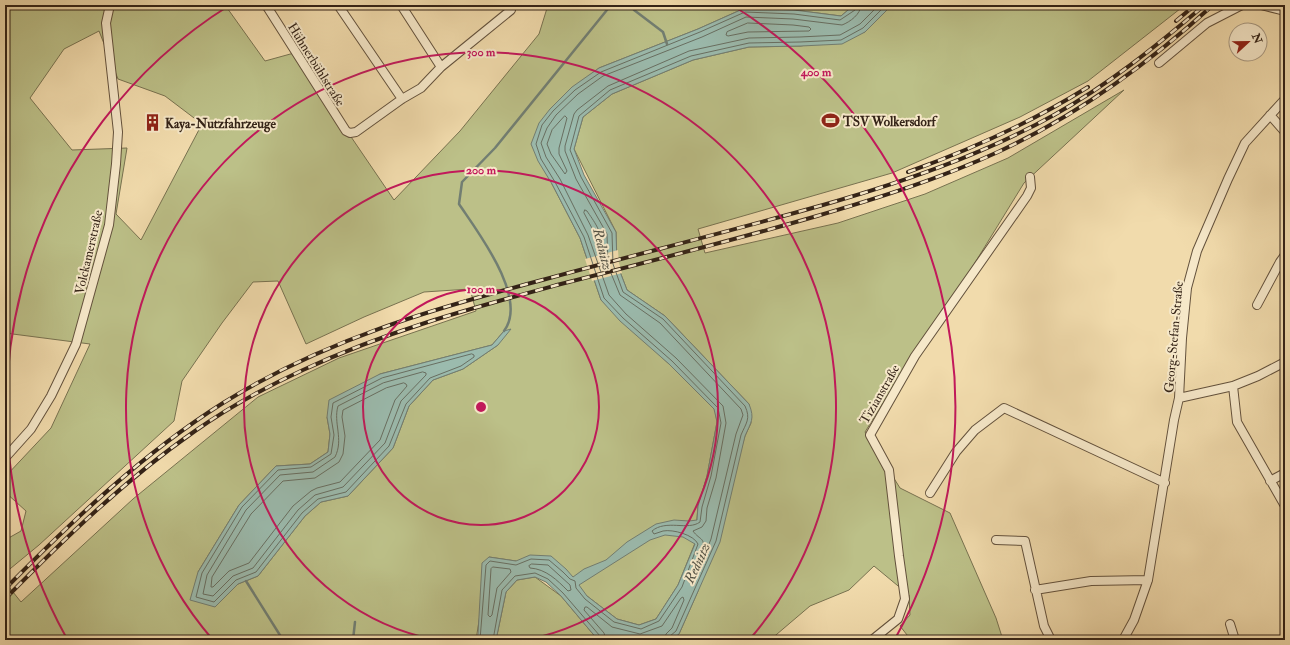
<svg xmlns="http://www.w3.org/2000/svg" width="1290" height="645" font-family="'IM FELL Double Pica',serif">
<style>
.green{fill:#bcc088;stroke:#787250;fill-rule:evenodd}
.water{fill:#9bbbae;stroke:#727e72;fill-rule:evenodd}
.pier{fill:#f1dbac}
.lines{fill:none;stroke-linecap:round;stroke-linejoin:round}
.shore{stroke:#686f62;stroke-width:1}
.stream{stroke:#727e72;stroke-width:2.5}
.minor-casing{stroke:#63513c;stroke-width:10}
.minor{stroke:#f6e8c9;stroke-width:8}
.rail-casing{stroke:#342317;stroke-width:4}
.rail{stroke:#f6e8c9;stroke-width:2.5;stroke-dasharray:8;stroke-linecap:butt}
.ring{fill:none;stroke:#c2185b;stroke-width:2}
.labels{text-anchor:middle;stroke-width:4;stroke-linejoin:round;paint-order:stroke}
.street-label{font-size:13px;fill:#342317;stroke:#f6e8c9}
.poi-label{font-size:13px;font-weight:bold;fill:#342317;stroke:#f6e8c9;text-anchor:start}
.water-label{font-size:14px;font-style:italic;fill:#535144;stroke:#f6e8c9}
.centre{fill:#c2185b;stroke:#f6e8c9;stroke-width:2}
.ring-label{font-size:12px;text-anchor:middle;font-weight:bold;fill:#c2185b;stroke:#f6e8c9;stroke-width:4;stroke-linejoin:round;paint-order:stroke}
</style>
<rect width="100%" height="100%" fill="#f1dbac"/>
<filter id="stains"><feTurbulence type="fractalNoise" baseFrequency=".005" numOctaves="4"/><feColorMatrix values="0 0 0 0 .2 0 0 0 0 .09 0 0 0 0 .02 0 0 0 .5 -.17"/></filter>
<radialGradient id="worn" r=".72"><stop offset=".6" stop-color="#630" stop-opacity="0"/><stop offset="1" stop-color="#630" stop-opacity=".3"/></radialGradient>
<path class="green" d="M5,5H225L265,61L294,53L394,200L460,131L539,34L548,5H854L841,16L794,10L745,8L698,29L599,68L550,109L552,184L580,238L601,300L669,364L715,409L717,422L707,476L698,506L695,543L678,585L656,619L639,625L617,619L587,596L516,561L489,557L476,640H5V582L21,602L133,499L258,397L339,358L476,311L470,289L424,292L364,317L306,344L278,281L253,282L222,323L182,381L174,421L39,545L5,573V540L21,531L26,511L5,492V477L51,428L90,344L5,333ZM99,31L118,79L165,96L202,124L141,240L116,214L127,148L72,150L30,98L64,49ZM504,331L498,345L463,369L433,380L409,406L393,448L348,496L321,502L305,516L258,576L238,584L198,572L239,505L276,466L310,464L328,452L330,434L327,417L380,374L492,345Z
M892,5H1185L1088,81L1020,117L892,173L698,229L705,253L838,223L925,194L1008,158L1124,90L1024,183L968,274L913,355L865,432L900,488L950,513L996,618L1003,640H911L900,626L910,615L909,595L874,566L849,590L810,606L770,640H671L679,634L698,591L745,436L751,423L749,404L665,316L627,290L617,264L616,232L574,149L583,117L612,94L693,60L749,47L801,46L865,32Z
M535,577L561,596L598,640H496L506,592L517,580Z"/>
<path class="water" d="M854,5H892L865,32L842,44L801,46L749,47L693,60L612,94L583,117L574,149L584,175L616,232L617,264L627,290L665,316L749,404C755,419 751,422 745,436L720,542L679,634L671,640H598L561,596L546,582L535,577L517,580L506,592L496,640H476L478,634L482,563L489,557L516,561L530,555L551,556L566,569L573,577L584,569L606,560L627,542L656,524L674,520L689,521L697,520L698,506L707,476L717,422L714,409L669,364L620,321L601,300L580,238L552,184L538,161L531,144L539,123L550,109L572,87L599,68L698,29L745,8L794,10L841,16ZM665,535L683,537L695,544L678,585L656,619L639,625L617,619L587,596L579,585L650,540Z
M511,329L498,345L463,369L433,380L409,406L393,448L348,496L321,502L305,516L258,576L238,584L215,607L190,600L198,572L239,505L276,466L310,464L328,452L330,434L327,417L329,400L380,374L492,345L504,331Z"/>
<path class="pier" d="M618,250L619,263L622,273L592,281L585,259Z"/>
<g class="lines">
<path class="shore" d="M861,5C861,14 850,22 842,25L793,19L746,17L702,37L603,76L578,94L556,115L547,128L541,143L546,157L560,179L588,235L609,295L626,314L676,358L723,406L726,423L716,478L707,508L706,521L702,527L693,531C700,541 707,537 701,553L702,555L705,554L711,539L736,434L743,415L741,409L660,323L620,295L608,266L607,234L576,179L565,151V146L574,114L577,110L608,86L689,51L749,38L800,37L840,35L860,24L879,5
M748,23L793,25L809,27L811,29L809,31L748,32L728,36L726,35L727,32Z
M565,116L567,118L559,148V154L567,171L565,174L551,154L547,144L552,130Z
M585,210L587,211C593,220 604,234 600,244H598L594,232L584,213Z
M472,354L474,355V357L461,366L430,378L406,404L389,446L346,492L318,499L302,513L256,572L236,580L214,602L196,597L202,573L242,507L278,470L311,467L331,454L334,435L331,417L333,403L382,378Z
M423,372L426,373V375L401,401L385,443L343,487L315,495L298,510L253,568L233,576L213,596L203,594L207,575L246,510L280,475L313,472L335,457C344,439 333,423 338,406L383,383Z
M404,383L406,384L407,386L395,400L380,440L340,482L317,488L311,491L293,506L249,563L229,571L213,587H211L212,577L251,514L283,481L315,478L339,462L343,454L345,436L342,417L343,410L386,388Z
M532,564L548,565L570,585L571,590L568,591C557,580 546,569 530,568L529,566Z
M493,567L510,569L511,572L497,588L492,615L490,617L488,615L491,569Z
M480,640L486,565L490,561L516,565L531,559L549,560L563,572L570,579L575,581L576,588L585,599L614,622L641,629L659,621L682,587L698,544C694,535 673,529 663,531C660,532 657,533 654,534L652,531C666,519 688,531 700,522L702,507L711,476L721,423L718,408L672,361L623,318L604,298L584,237L555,182L541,159L536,144L542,125L553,111L575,90L601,72L700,32L745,12L794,14L840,20L855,10L856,5
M493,640L502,590L515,576L535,573L548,579L563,593L600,636L601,640
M606,640L604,633L584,610L585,607H587L612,627L640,634L662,626L681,598L683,597L684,600L672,628L666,634L664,640
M669,640L670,636L676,631L716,541L741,435C746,423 751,419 745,406L663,319L623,292L613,264L612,233L581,177L570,150L579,116L610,90L691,56L749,43L800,42L841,40L863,28L886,5"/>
<path class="stream" d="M634,10L663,32L667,44
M504,331C529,298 477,231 459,204L462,182L495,148L611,5
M246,581L283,640
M353,640L355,622"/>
<defs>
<path id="minor" d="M266,5L346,131L350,133L356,132L402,99L421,88L441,67L511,10V5
M338,5L402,99
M401,5L441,67
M1261,5L1285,11
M1159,63L1207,23L1242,5
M1270,115L1285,132
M1257,305L1280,262L1285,255
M1233,386L1237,422L1285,506
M1179,398L1233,386L1258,376L1285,362
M5,458L31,429L51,396L76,344L109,225L116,164L118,132L106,23L110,5
M1270,481L1285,473
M930,493L956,452L975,430L1004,408L1165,483
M996,540L1025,541L1044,626L1051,640
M1035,590L1091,581L1148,580
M1230,624L1235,640
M872,640L898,619L905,599L899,556L889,470L870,435L915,356L1027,196L1031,188L1030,177
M1123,640L1134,620L1148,580L1174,420L1179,398L1182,338L1187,288L1197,251L1228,179L1245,143L1285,99"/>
</defs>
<use href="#minor" class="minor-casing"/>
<use href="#minor" class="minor"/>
<defs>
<path id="rail" d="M1176,21L1195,5
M908,172C970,150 1032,122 1088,87
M5,589C72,521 142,454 223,403C324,340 432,309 546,279C638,254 731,231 823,205C903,182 982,155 1054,115C1108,85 1155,47 1201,8
M5,599C64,539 126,479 195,431C229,407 266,387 303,370C387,331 469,309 557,285C644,263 731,241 817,216C878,198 939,179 998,152C1078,115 1148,64 1213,5"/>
</defs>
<use href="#rail" class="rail-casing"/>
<use href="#rail" class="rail"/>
</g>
<g class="ring">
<circle cx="481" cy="407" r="118"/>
<path d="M436 640A237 237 0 1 1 526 640"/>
<path d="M213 640A355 355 0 1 1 749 640"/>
<path d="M66 637A474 474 0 0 1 230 5M732 5A474 474 0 0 1 896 637"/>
</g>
<defs>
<symbol id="stadium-bare" viewBox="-9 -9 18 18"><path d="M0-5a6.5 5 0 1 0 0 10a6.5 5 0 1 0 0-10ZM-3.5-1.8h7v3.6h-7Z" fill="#8f2418" stroke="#f6e8c9" stroke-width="2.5" paint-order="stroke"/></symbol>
<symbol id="building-bare" viewBox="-9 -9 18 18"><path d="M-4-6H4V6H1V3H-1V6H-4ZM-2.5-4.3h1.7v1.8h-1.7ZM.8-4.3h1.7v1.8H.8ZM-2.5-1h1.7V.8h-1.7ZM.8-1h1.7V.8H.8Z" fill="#8f2418" stroke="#f6e8c9" stroke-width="2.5" paint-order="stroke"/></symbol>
</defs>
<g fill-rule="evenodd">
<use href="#stadium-bare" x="818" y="108" width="25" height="25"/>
<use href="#building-bare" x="140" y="110" width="25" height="25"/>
</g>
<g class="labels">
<g class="street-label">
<text transform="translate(317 64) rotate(58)" y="5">Hühnerbühlstraße</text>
<text transform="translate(88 252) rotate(-77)" y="5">Volckamerstraße</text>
<text transform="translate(1173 337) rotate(-85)" y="5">Georg-Stefan-Straße</text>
<text transform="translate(879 394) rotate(-60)" y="5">Tizianstraße</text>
</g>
<g class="poi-label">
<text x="843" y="126">TSV Wolkersdorf</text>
<text x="165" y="128">Kaya-Nutzfahrzeuge</text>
</g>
<g class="water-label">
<text transform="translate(603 249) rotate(76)" y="5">Rednitz</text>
<text transform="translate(697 563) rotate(-65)" y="5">Rednitz</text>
</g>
</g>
<circle cx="481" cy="407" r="6" class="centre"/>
<g class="ring-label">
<text x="481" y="56">300 m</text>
<text x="816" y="76">400 m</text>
<text x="481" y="174">200 m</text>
<text x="481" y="293">100 m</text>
</g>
<rect width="1290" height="645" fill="none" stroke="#f1dbac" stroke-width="20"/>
<rect x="6" y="6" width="1278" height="633" fill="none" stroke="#342317" stroke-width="2"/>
<rect x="10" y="10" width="1270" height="625" fill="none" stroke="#342317"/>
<g transform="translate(1248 42) rotate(68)"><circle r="19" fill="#f6e8c9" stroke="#a89982"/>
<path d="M0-3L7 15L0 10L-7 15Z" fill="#8f2418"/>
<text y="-6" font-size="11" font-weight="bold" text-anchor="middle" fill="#342317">N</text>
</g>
<rect width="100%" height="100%" filter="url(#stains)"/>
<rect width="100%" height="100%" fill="url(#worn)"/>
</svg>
